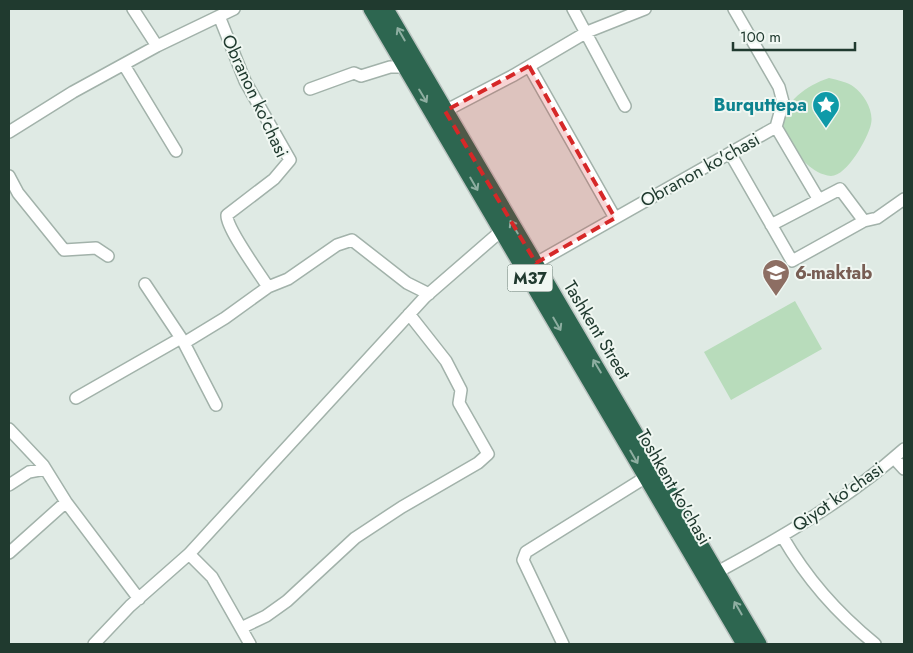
<svg xmlns="http://www.w3.org/2000/svg" width="913" height="653" font-family="Jost,sans-serif">
<style>
.grass{fill:#b8dcbb}
.lines{fill:none;stroke-linecap:round;stroke-linejoin:round}
.minor-casing{stroke:#a2b2aa;stroke-width:14}
.highway-casing{stroke:#bcc4c1;stroke-width:18}
.minor{stroke:#fff;stroke-width:11}
.highway{stroke:#2d6650;stroke-width:15}
.oneway{stroke:#8eaea1}
.marked{fill:#d62828;fill-opacity:0.2;stroke:#d62828;stroke-width:4;stroke-dasharray:10 6;stroke-linejoin:round}
.labels{text-anchor:middle;stroke-width:4;stroke-linejoin:round;paint-order:stroke}
.shield{fill:#f0f7f2;stroke:#5e736a;stroke-width:1}
.shield-label{font-size:16px;font-weight:bold;fill:#203a2f}
.street-label{font-size:18px;fill:#203a2f;stroke:#f0f7f2}
.culture-label{font-size:18px;font-weight:bold;fill:#0d838f;stroke:#f0f7f2;text-anchor:end}
.education-label{font-size:18px;font-weight:bold;fill:#785e54;stroke:#f0f7f2;text-anchor:start}
</style>
<rect width="100%" height="100%" fill="#dfeae4"/>
<path class="grass" d="M829,78C837,80 848,82 854,87C864,94 874,111 871,124C868,138 847,176 831,176C812,174 799,157 790,143C769,113 801,87 829,78Z
M795,301L822,349L731,400L704,352Z"/>
<g class="lines">
<defs>
<path id="minor" d="M133,9L157,46
M573,9L625,106
M219,16L245,81L290,160L274,179L227,215C226,228 260,274 268,287
M124,65L176,151
M529,66L615,218
M310,89L354,73L361,76L390,67H405
M445,111L514,75L587,32L645,9
M776,127L819,200
M9,132L73,92L157,46L234,9
M730,153L792,261L864,221
M9,176L18,193L64,250L96,248L108,256
M771,225L840,189L864,221L877,218L904,199
M536,263L776,127L783,102L779,87L734,9
M145,284L181,338
M76,398L181,338L184,343
M216,405L184,343L225,318L268,287L288,279L337,245L352,240L407,283L429,294
M9,429L43,465L66,502
M894,458L904,469
M9,485L29,472L45,469
M782,536C807,579 836,612 875,644
M9,553L66,502L139,599
M189,554L212,577L250,644
M710,576C777,540 847,500 904,449
M241,628L266,616L287,601L355,538L402,507L478,463L488,454L459,403L461,390L446,361L409,314
M94,644L130,606L189,554L425,297L501,231
M563,644L523,560L526,552L646,477"/>
<path id="highway" d="M371,9L744,644
M386,9L759,644"/>
</defs>
<use href="#minor" class="minor-casing"/>
<use href="#highway" class="highway-casing"/>
<use href="#minor" class="minor"/>
<use href="#highway" class="highway"/>
</g>
<defs><path id="oneway-shaft" d="M-6 0H5M1.5-3L5.5 0L1.5 3" fill="none" stroke-width="1.6" stroke-linecap="round" stroke-linejoin="round" transform="scale(1.25)"/></defs>
<g class="oneway">
<use href="#oneway-shaft" transform="translate(401 34) rotate(-120)"/>
<use href="#oneway-shaft" transform="translate(423 96) rotate(59)"/>
<use href="#oneway-shaft" transform="translate(474 184) rotate(60)"/>
<use href="#oneway-shaft" transform="translate(514 227) rotate(-121)"/>
<use href="#oneway-shaft" transform="translate(557 324) rotate(60)"/>
<use href="#oneway-shaft" transform="translate(597 366) rotate(-121)"/>
<use href="#oneway-shaft" transform="translate(634 457) rotate(60)"/>
<use href="#oneway-shaft" transform="translate(738 608) rotate(-120)"/>
</g>
<path class="marked" d="M529,66L615,218L536,263L445,111Z"/>
<defs>
<symbol id="sight-pin" viewBox="-11 -11 22 30"><path d="M0 17L-7.5 6A9.5 9.5 0 1 1 7.5 6Z" fill="#0f9aa8" stroke="#f0f7f2"/><path d="M0-6L1.8-2.2L6-1.7L2.9 1.2L3.7 5.4L0 3.3L-3.7 5.4L-2.9 1.2L-6-1.7L-1.8-2.2Z" fill="#fff"/></symbol>
<symbol id="school-pin" viewBox="-11 -11 22 30"><path d="M0 17L-7.5 6A9.5 9.5 0 1 1 7.5 6Z" fill="#8d6e63" stroke="#f0f7f2"/><path d="M0-5L7-2L0 1L-7-2ZM-4 1L0 2.5L4 1V4Q0 6-4 4Z" fill="#fff"/></symbol>
</defs>
<g fill-rule="evenodd">
<use href="#sight-pin" x="810" y="89" width="32" height="43"/>
<use href="#school-pin" x="760" y="257" width="32" height="43"/>
</g>
<g class="labels">
<rect class="shield" x="507.5" y="264.5" width="45" height="27" rx="4"/>
<g class="shield-label">
<text x="530" y="284">M37</text>
</g>
<g class="street-label">
<text transform="translate(255 96) rotate(65)" y="6">Obranon ko'chasi</text>
<text transform="translate(700 170) rotate(-29)" y="6">Obranon ko'chasi</text>
<text transform="translate(597 330) rotate(59)" y="6">Tashkent Street</text>
<text transform="translate(674 487) rotate(60)" y="6">Toshkent ko'chasi</text>
<text transform="translate(838 497) rotate(-35)" y="6">Qiyot ko'chasi</text>
</g>
<g class="culture-label">
<text x="807" y="111">Burquttepa</text>
</g>
<g class="education-label">
<text x="795" y="279">6-maktab</text>
</g>
</g>
<rect width="913" height="653" fill="none" stroke="#203a2f" stroke-width="20"/>
<path d="M733 42v8h122v-8" fill="none" stroke="#203a2f" stroke-width="2.5"/>
<text x="740" y="42" font-size="15" fill="#203a2f" stroke="#f0f7f2" stroke-width="4" paint-order="stroke">100 m</text>
</svg>
